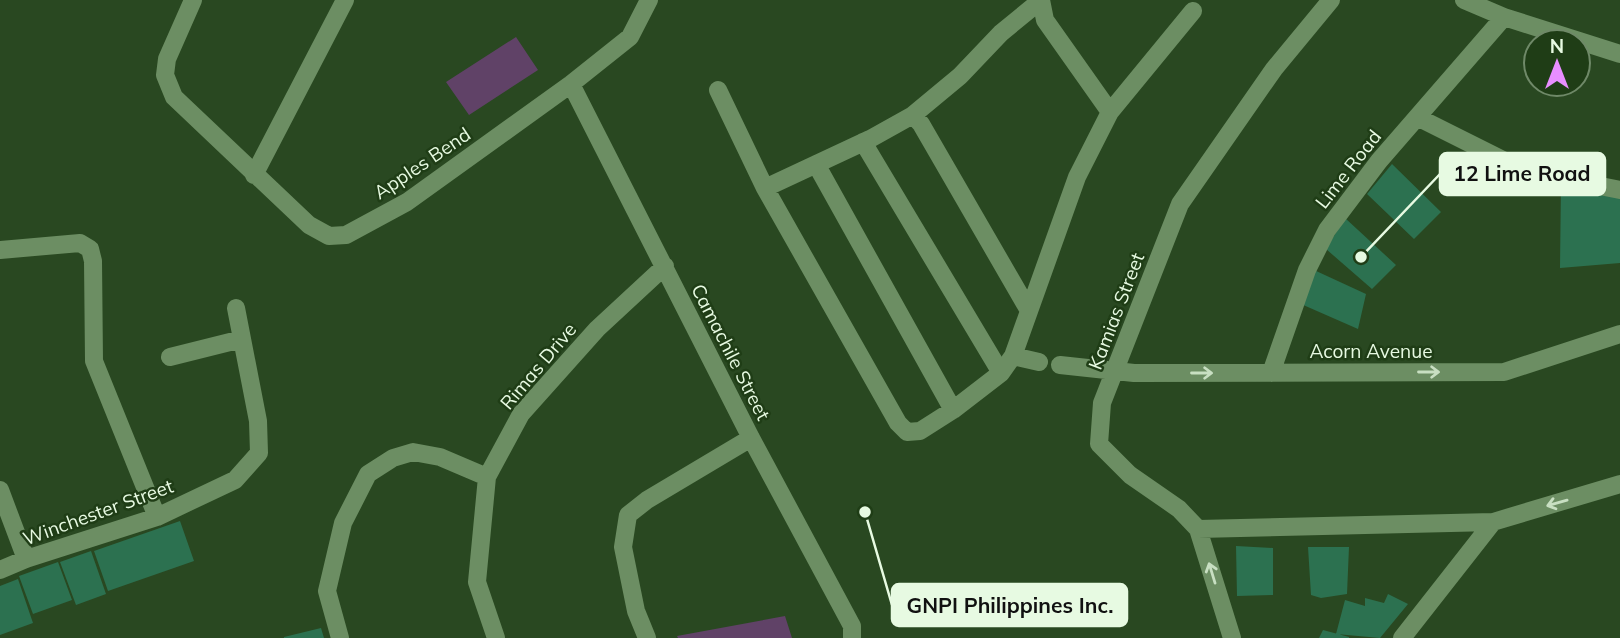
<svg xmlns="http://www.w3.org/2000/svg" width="1620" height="638" font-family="Mulish,sans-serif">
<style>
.green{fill:#604267}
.building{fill:#2c7150}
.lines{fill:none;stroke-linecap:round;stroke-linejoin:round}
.street{stroke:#6c8e63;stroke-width:18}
.oneway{stroke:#c8dfc2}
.labels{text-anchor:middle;stroke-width:5;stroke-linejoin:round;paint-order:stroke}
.street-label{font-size:19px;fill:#e7fae2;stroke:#1f3d16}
.leader{fill:none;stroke:#e7fae2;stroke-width:2.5}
.callout-dot{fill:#e7fae2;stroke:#1f3d16;stroke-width:2.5}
.callout{fill:#e7fae2;stroke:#e7fae2;stroke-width:2.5}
.callout-label{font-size:21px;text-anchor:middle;font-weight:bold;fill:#111}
</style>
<rect width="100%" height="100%" fill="#294821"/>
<path class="green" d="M516,37L538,70L469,115L446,82Z
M785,616L792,638H678L677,636Z"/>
<path class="building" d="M1392,164L1441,212L1414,239L1367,194Z
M1561,182L1620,193V263L1560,268Z
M1345,218L1396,265L1372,289L1326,249Z
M1314,270L1366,294L1358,329L1301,304Z
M180,521L194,561L108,591L94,551Z
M1236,546L1273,548V595L1237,596Z
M1308,547H1349L1347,594L1321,598L1311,595Z
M91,551L106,594L76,605L60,562Z
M58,562L72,600L33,614L19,576Z
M18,579L33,623L0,635V586Z
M1388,594L1408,604L1380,638L1336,634L1345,600L1365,606V598L1384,603Z
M321,628L324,638H284V637Z
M1323,630L1349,637V638H1319Z"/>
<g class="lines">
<path class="street" d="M193,0L167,59L165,75L174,97L309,225L329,236L346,235L407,202L571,84L630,37L649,0
M1041,0L1045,20L1110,112
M1464,0L1504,17L1620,54
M571,84L751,438L852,626V638
M718,90L765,188L898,423L907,432L920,431L953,410L1001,373L1013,356L1077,177L1110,112L1193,11
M913,115L960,76L1001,33L1040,1
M1417,117L1525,171L1620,190
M863,142L1001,373
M816,164L953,410
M254,175L345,0
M765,188L870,139L913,115L921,124L1028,309
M0,250L80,243L90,249L93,261L94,361L157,517
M1013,356L1039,362
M170,357L242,339
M1060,365L1134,373L1504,372L1620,334
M1271,373L1307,270L1327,230L1379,161L1504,17
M0,490L26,559
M1198,529L1493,522L1620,484
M0,570L26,559L157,517L235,480L259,453L258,421L236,308
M340,638L327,591L343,523L368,474L393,458L413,452L440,457L487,477
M496,638L477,582L487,477L521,414L597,329L665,266
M647,638L636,611L623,547L628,515L647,500L751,438
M1232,638L1198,529L1179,509L1130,475L1099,444L1102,403L1180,204L1274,69L1331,0
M1402,638L1493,522"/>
</g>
<defs><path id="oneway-shaft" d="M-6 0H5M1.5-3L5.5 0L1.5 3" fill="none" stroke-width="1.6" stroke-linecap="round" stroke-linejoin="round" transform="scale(1.75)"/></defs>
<g class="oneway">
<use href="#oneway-shaft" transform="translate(1429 372)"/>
<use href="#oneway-shaft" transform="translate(1202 373)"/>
<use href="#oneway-shaft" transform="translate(1557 503) rotate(164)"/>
<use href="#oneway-shaft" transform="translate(1212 573) rotate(-107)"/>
</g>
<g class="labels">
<g class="street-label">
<text transform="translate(422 163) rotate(-34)" y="7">Apples Bend</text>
<text transform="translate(1348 169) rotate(-52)" y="7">Lime Road</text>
<text transform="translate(1116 311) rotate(-69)" y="7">Kamias Street</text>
<text x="1371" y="358">Acorn Avenue</text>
<text transform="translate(731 352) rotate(63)" y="7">Camachile Street</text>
<text transform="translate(538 366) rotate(-50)" y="7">Rimas Drive</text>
<text transform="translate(98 512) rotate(-20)" y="7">Winchester Street</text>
</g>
</g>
<path class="leader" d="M1361 257L1440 174M865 512L892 605"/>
<g class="callout-dot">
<circle cx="1361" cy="257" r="7"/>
<circle cx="865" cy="512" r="7"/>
</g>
<g class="callout">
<rect x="1440" y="153" width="165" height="42" rx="7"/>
<rect x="892" y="584" width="235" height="42" rx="7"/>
</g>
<g class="callout-label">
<text x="1522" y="181">12 Lime Road</text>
<text x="1010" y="613">GNPI Philippines Inc.</text>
</g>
<g transform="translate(1557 63)"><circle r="33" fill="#1f3d16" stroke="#6f8968" stroke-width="2"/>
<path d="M0-5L12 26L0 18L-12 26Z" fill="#e88eff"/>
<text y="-10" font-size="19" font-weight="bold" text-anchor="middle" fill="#e7fae2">N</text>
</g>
</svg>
